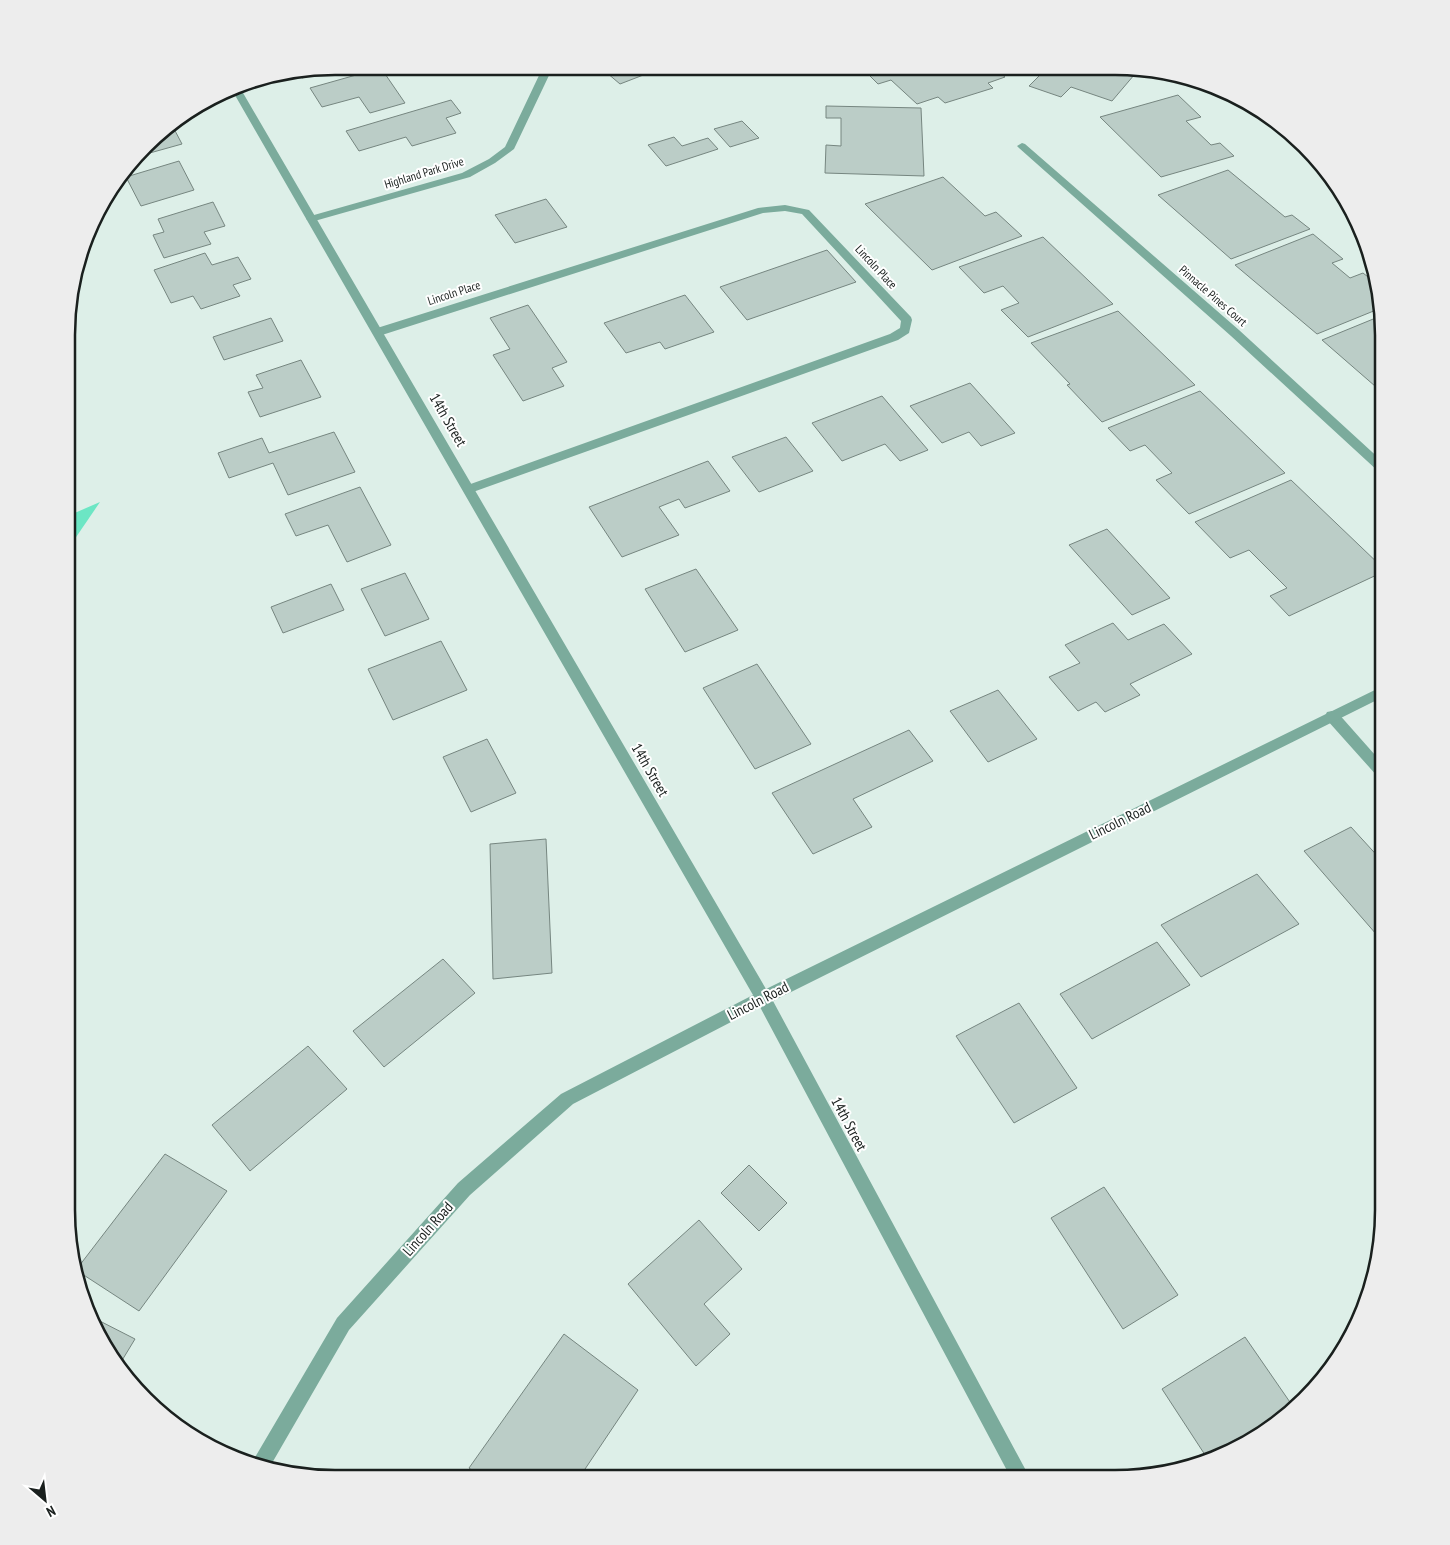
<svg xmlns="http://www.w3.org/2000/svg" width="1450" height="1545" font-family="'PT Sans Narrow',sans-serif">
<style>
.green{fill:#6ce6c4}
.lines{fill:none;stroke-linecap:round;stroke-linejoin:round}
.stream{fill:#36be9d;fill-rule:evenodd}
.building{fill:#bbcdc7;stroke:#768680}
.minor{fill:#7bab9c;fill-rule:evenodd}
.tertiary{fill:#7bab9c;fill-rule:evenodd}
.labels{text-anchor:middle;stroke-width:4;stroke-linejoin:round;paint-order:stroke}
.far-street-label{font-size:12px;fill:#1a201e;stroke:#fff}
.street-label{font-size:15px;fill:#1a201e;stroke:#fff}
.rim{fill:none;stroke:#1a201e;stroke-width:2.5}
</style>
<rect width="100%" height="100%" fill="#ddefe8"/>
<path class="green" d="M100,502L70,546V515Z"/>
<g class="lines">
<path class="stream" d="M70,497L75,498L76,501L70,506Z"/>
</g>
<path class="building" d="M335,66H345L302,78L298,72Z
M600,67H664L620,84Z
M381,68L405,103L370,113L359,97L322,107L310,88Z
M884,68H994L1005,77L988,83L993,88L945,103L938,97L917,104L891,80L878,84L867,73Z
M1017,68H1140L1112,101L1071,87L1061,97L1029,86L1039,76Z
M1178,95L1201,117L1186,121L1211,145L1220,143L1234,156L1161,177L1100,117Z
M451,100L461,113L446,118L456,133L412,146L406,137L359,151L346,131Z
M826,106L921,108L924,176L825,173L826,145L841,146V118H826Z
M742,121L759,138L730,147L714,129Z
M172,125L182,144L139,156L158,133Z
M674,137L682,146L708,138L718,149L666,166L648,145Z
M179,161L194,190L141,206L126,177Z
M1228,170L1285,217L1292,215L1310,229L1231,259L1158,195Z
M943,177L985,216L996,212L1022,236L932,270L865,204Z
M546,199L567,227L515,243L495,215Z
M213,202L225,226L204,232L211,244L164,258L153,235L164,232L158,219Z
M1313,234L1343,259L1332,263L1350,278L1363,273L1377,284L1381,308L1317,334L1235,265Z
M1043,237L1113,304L1028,337L1001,310L1019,303L1003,286L984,293L959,267Z
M827,250L856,282L747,320L720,287Z
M205,253L212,265L238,257L251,279L233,285L240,296L201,309L193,296L171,303L154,270Z
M685,295L714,332L665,349L660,342L626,353L604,323Z
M528,305L567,362L552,368L564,386L523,401L493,355L510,349L490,318Z
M1118,311L1195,385L1102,422L1067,385L1070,384L1031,343Z
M1383,315V393L1322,340Z
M271,318L283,341L224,360L213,337Z
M301,360L321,397L260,417L248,392L263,388L256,375Z
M970,383L1015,433L981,446L969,432L942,443L910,406Z
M1200,391L1285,473L1189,514L1156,480L1172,473L1145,445L1130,451L1108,428Z
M882,396L928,450L900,461L885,444L842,461L812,423Z
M334,432L355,472L288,495L273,463L229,478L218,453L262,438L269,453Z
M786,437L813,471L759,492L732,457Z
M708,461L730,491L685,508L679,499L659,507L679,535L622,557L589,507Z
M1291,480L1383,568V572L1289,616L1270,596L1287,588L1249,550L1230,558L1195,522Z
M360,487L391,545L347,562L328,525L296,536L285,514Z
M1107,529L1170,598L1132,615L1069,545Z
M696,569L738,630L685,652L645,589Z
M405,573L429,619L385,636L361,589Z
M331,584L344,610L283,633L271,607Z
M1113,623L1128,640L1164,624L1192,654L1130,684L1140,695L1105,712L1096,702L1078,711L1049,677L1080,663L1065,645Z
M441,641L467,690L393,720L368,669Z
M757,664L811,744L755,769L703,688Z
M998,690L1037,739L988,762L950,711Z
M909,730L933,761L853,799L872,827L813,854L772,793Z
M487,739L516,793L471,812L443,757Z
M1351,827L1383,862V942L1304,851Z
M546,839L552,973L493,979L490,844Z
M1257,874L1299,924L1201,977L1161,925Z
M1157,942L1190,985L1092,1039L1060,994Z
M443,959L475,993L384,1067L353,1031Z
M1019,1003L1077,1088L1014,1123L956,1036Z
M308,1046L347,1089L250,1171L212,1125Z
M165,1154L227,1191L139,1311L76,1270Z
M749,1165L787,1203L759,1231L721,1193Z
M1104,1187L1178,1295L1123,1329L1051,1218Z
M699,1220L742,1269L704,1304L730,1334L696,1366L628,1284Z
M90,1316L135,1339L118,1367L112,1360Z
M564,1334L638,1390L579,1478H482L469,1468Z
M1245,1337L1294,1408L1265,1433L1209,1461L1162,1389Z"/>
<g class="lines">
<path class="minor" d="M543,67H553L514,149L495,163L470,177L311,222L306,219L307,217L462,173L489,159L505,147Z
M1022,143L1025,144L1239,330L1383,462V473L1379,472L1231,336L1019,148L1017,146Z
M785,205L809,210L911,317L912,320L909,333L898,340L473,492L469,493L463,489L465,486L890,334L900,328L901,321L802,214L785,211L763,213L382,335H374L373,332L374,329L758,208Z
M1332,711L1337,712L1383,764V779L1378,777L1327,720L1325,716L1327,712Z"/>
<path class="tertiary" d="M239,86L766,989L1383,686V697L773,1001L1030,1478H1011L760,1007L573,1104L470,1195L349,1330L268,1470L251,1464L337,1318L458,1183L561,1094L753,995L232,90Z"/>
</g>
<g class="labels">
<g class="far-street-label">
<text transform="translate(424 173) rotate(-17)" y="4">Highland Park Drive</text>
<text transform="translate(876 267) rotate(47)" y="4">Lincoln Place</text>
<text transform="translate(454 293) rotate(-18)" y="4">Lincoln Place</text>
<text transform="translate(1213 296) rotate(41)" y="4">Pinnacle Pines Court</text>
</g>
<g class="street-label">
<text transform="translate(448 420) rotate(60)" y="5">14th Street</text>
<text transform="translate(650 770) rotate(60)" y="5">14th Street</text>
<text transform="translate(1120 821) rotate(-26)" y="5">Lincoln Road</text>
<text transform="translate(758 1001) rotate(-27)" y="5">Lincoln Road</text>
<text transform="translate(849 1124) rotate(62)" y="5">14th Street</text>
<text transform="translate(428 1229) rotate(-48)" y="5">Lincoln Road</text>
</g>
</g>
<path d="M0 0H1450V1545H0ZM335 75H1115A260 260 0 0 1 1375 335V1210A260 260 0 0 1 1115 1470H335A260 260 0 0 1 75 1210V335A260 260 0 0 1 335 75Z" fill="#ededed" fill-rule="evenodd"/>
<path class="rim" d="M335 75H1115A260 260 0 0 1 1375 335V1210A260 260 0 0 1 1115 1470H335A260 260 0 0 1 75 1210V335A260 260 0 0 1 335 75Z"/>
<g transform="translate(45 1500) rotate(152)" stroke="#ffffff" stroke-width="4" paint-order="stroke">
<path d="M0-4L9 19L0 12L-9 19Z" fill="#1a201e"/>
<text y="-8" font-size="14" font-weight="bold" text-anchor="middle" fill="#1a201e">N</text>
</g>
</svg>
